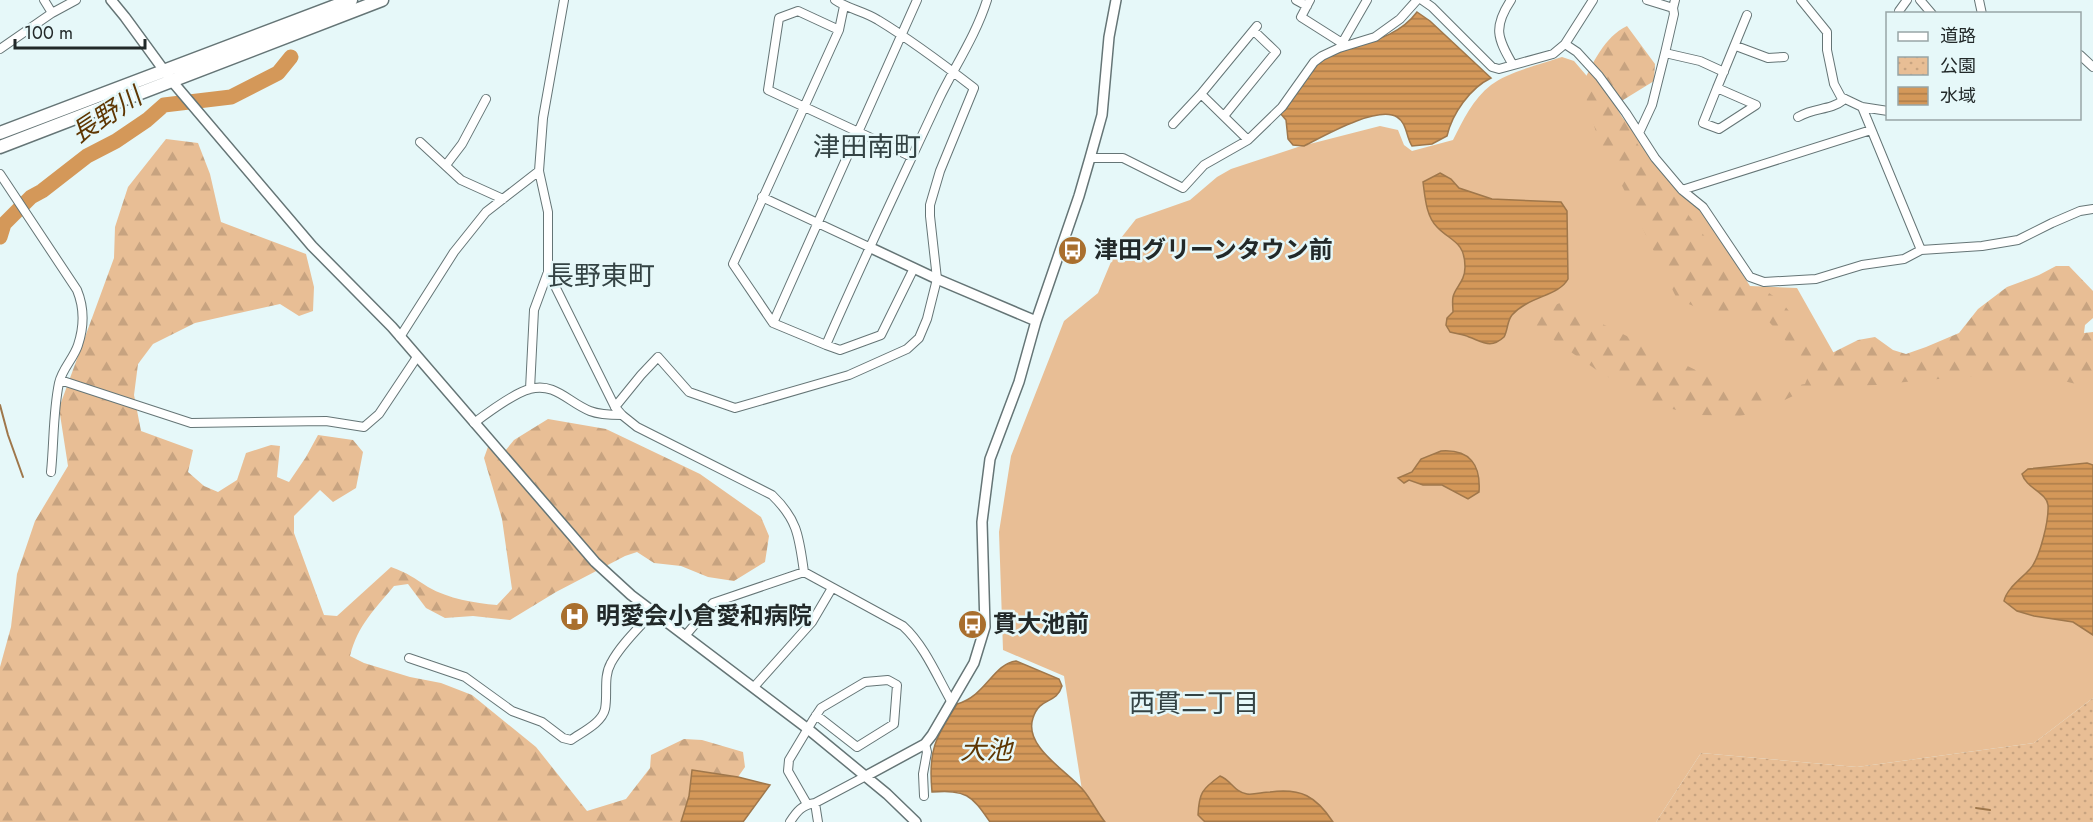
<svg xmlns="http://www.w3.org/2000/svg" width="2093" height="822" font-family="Jost,'Noto Sans JP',sans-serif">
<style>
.grass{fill:#e8be95}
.forest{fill:url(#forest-firs)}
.park{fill:url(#park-dots)}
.water{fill:url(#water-rules);stroke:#9f774b;stroke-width:1.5}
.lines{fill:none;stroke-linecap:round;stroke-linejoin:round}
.stream{stroke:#9f774b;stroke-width:2}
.river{stroke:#d49859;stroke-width:15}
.minor-casing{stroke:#657576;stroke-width:10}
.tertiary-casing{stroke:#657576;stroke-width:12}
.primary-casing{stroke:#657576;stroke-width:15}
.minor{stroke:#fff;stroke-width:8}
.tertiary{stroke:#fff;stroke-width:9}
.primary{stroke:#fff;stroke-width:12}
.labels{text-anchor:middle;stroke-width:5;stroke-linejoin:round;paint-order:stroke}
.poi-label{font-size:24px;font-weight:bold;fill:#222929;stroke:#e6f8f9;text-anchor:start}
.water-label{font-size:26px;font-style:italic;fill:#5f3703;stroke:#e6f8f9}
.neighbourhood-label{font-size:26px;fill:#344344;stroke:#e6f8f9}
.quarter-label{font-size:27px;fill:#344344;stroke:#e6f8f9}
</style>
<defs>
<pattern id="forest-firs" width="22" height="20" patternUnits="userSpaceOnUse" patternTransform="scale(1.5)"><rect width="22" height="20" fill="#e8be95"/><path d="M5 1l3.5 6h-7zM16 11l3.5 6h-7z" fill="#c7a380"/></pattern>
<pattern id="park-dots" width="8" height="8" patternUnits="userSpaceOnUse" patternTransform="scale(1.5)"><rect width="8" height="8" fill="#e8be95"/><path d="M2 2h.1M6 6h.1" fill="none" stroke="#c7a380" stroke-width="1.8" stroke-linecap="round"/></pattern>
<pattern id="water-rules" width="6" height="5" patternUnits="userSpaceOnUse" patternTransform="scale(1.5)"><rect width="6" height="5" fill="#d49859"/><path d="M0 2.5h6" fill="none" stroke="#ac7c4a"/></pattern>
</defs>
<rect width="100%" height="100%" fill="#e6f8f9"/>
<path class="grass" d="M1562,57L1574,61L1639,137L1651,154L1658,169L1701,209L1750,286L1797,288L1845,373L2093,372V698L2034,743L1857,767L1701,753L1656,822H1087L1064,676L1003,650L999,532L1011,456L1064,321L1098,293L1121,238L1136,219L1190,200L1217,177L1231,169L1298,147L1380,126L1398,130L1404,145L1412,151L1453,140C1463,120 1473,99 1491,85C1508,72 1541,64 1562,57Z"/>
<path class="forest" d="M1627,26L1655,64L1654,81L1615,105L1648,162L1712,246L1733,284L1769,293L1782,302L1824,357L1858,340L1875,337L1893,350L1906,354L1926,347L1959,333L1978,309L2007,287L2039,275L2056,266H2069L2093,291V318L2085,325L2084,333L2093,332V388L2030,373L1924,380L1877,385L1829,387L1793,396L1762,411L1740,416L1697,415L1656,405L1598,371L1531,324L1536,312L1560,303L1728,386L1768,390L1805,384L1812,367L1792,348L1763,315L1705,311L1677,299L1596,132L1582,85C1593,63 1604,37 1627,26Z
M166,139L198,143L210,174L221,222L306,254L314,287L313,311L299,316L280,304L195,323L153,344L138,364L134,395L141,431L193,450L188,472L204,486L218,492L237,480L246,453L271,445L280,446L277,477L289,482L306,457L318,435L353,440L363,452L356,488L333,502L320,490L294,516V533L324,615L337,616L391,567C408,573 414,578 428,587C449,599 474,603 497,605L512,589L502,519L484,458L489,444L505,451L514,440L548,419L606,429L700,474L761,517L769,536L765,562L734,581L708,577L681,566L654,563L637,552L625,556L556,592L510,620L473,616L445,618L426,608L408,584L394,586C374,610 358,625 350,656L364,663L410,677L441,683L472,695L536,747L587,811L626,799L650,768L651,755L684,739L702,740L743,752L745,767L738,777L692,770L689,796L681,822H0V667L11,627L17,574L35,521L68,466L59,408L114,258L115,227L128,187Z"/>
<path class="park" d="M2093,698V822H1656L1701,753L1857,767L2034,743Z"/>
<path class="water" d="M1417,12L1430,21L1491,78C1470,88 1452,114 1447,136L1432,144L1412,146C1406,137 1407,123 1397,117C1377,105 1322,137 1304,146L1293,145L1288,139L1286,120L1280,113L1285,110C1296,94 1307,72 1322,61C1329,55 1339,52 1348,49C1373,41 1400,35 1417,12Z
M1440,173L1451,179L1459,188L1492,199L1561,202L1567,211L1568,279C1559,296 1529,296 1512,315C1507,321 1508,330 1504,337C1491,349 1483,342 1469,337C1463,334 1456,334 1450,332L1446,325L1447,318L1453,312C1453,307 1452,302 1453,297C1455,287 1465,282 1465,267C1465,241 1450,241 1437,227C1426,216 1425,197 1423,182Z
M1441,451C1470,449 1481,465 1479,492L1468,499L1442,485H1423L1409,480L1404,483L1398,478L1412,472L1421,459Z
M2087,463L2093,465V635L2073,622L2034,616L2017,611L2004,601C2007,588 2021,579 2030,569C2040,558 2049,520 2048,505C2047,493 2026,488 2022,474L2028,469Z
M1016,661L1059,679L1062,686C1056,705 1040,696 1033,718C1023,747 1069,772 1084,791C1092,801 1097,812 1105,822H990C971,794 966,790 932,792C928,750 935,739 957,704C986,696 993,664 1016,661Z
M692,770L738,777L770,785L743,822H681L689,796Z
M1220,776C1231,780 1234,792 1247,794C1254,795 1263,792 1270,792C1301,788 1316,796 1333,822H1205L1198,815C1199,793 1202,789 1220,776Z"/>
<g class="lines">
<path class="stream" d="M0,405L8,435L23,477
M1976,808L1990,810"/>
<path class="river" d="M0,237L4,224L31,197L42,191L87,156L116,141L147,120L164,105L231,97L278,73L291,57"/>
<defs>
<path id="minor" d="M44,0L52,13
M564,0L543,118L539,171L548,212V272L615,407L622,415L637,427L772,495C798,520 799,537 804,572
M1296,0L1307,6
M1310,0L1301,17L1342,43
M1422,0L1432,7L1492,67L1499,69L1553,54L1565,44L1593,0
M1511,0C1493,27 1497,38 1513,65
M1647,0L1673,8L1675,0
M1801,0L1827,32V50L1834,84L1841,97L1862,107L1888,111
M1920,0L1932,14
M1979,0L1982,14
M844,6L839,30L733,264L773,323L826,345C862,262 901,181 939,99C955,66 976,35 987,0
M1673,8L1674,14L1665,53L1700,61L1724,72
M1899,11L1907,0
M839,30L798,11L779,18L768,90L912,157
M1565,44L1577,52L1599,76L1626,113L1655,158L1682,190L1703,207L1750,277L1764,282L1816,279L1862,265L1904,259L1921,250L1982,246L2018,240L2052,223L2080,211L2093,209
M1341,45L1367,0
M1736,46L1768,58L1784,57
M0,49L52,13L76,0
M2080,55L2093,67
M1717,88L1703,123L1719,129L1756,105L1717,88L1747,15
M1862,107L1921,250
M1224,116L1276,52L1254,31
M1798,117C1817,106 1828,112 1845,99
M1173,124L1201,94
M1639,133L1652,105L1665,53
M1248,140L1201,94L1257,26
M420,142L461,180L503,199
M1090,158H1123L1183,188L1204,165L1248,140L1282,107L1314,62L1322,56L1339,48L1375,37L1400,19L1417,0
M446,165L462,144L486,99
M0,174L77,290C84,307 84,327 78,345C74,358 62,369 59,383C53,412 54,442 51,472
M1682,190L1871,130
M762,197L869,247
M773,323L917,0
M400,337L454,252L486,212L539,171
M826,345L840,350L881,335L914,268
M60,380L191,423L326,421L364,427L379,414L417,357
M530,389L534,310L548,272
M615,407L641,375L658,357L689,392L735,408L849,375L907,349L919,338L927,319L937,279L930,216V205L940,171L974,88C943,64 911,40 878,20C864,11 848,9 835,0
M474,423C486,414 516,392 530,389C555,382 569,403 590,411C600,415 612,415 622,415
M685,636L713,603L804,572L903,626C924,645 937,676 951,701
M409,658L465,677L512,711L542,722L563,738L571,740C582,732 602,723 605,709C608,694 603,677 611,663C621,644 639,628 653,612
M754,687L812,622L832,588
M924,796L923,774L927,752L925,744
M815,803L818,822
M807,804L788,771L789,760L813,720L821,708L865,682L888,680L897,685L894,724L857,747L816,715
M790,822C797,811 802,805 815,803L866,776"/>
<path id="tertiary" d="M111,0L125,17L171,80L312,246L392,327L595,562L631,595L808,729L887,794L916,822
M869,247L937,279L1036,321
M866,776L925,744L932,735L974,663L985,627L982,522L990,459L1019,382L1036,321L1079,196L1090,158L1102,115L1109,37L1116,0"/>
<path id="primary" d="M0,133L351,0
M0,147L382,0"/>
</defs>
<use href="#minor" class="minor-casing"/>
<use href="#tertiary" class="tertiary-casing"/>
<use href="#primary" class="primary-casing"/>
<use href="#minor" class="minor"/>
<use href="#tertiary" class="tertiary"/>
<use href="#primary" class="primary"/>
</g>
<defs>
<symbol id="bus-disc" viewBox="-11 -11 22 22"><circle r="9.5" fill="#a96f2e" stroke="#e6f8f9"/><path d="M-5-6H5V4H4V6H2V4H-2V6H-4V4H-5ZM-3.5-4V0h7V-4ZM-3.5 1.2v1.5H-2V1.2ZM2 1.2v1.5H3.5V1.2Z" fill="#fff"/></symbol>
<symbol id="hospital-disc" viewBox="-11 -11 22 22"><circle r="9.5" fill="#a96f2e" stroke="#e6f8f9"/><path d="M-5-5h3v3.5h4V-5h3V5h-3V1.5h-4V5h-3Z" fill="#fff"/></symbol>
</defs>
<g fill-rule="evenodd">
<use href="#bus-disc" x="1056" y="234" width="33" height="33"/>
<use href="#hospital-disc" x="558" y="600" width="33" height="33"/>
<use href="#bus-disc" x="956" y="608" width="33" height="33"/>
</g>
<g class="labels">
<g class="poi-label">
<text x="1094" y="258">津田グリーンタウン前</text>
<text x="596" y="624">明愛会小倉愛和病院</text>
<text x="993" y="632">貫大池前</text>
</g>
<g class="water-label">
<text transform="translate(106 115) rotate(-33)" y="9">長野川</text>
<text x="986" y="759">大池</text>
</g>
<g class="neighbourhood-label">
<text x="1194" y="712">西貫二丁目</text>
</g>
<g class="quarter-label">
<text x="867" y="156">津田南町</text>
<text x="601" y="285">長野東町</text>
</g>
</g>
<rect x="1886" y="12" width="195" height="108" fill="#e6f8f9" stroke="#98a5a6" stroke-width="1.5"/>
<rect x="1898" y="32" width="30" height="9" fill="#ffffff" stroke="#98a5a6" stroke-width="1.5"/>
<text x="1940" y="42" font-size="18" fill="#222929">道路</text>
<rect x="1898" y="57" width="30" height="18" fill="url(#park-dots)" stroke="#98a5a6" stroke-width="1.5"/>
<text x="1940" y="72" font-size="18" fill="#222929">公園</text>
<rect x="1898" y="87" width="30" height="18" fill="url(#water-rules)" stroke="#98a5a6" stroke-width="1.5"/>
<text x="1940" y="102" font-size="18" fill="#222929">水域</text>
<path d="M15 39v9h130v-9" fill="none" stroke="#222929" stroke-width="3"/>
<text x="24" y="39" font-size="18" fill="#222929" stroke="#e6f8f9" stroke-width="4.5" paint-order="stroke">100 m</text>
</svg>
